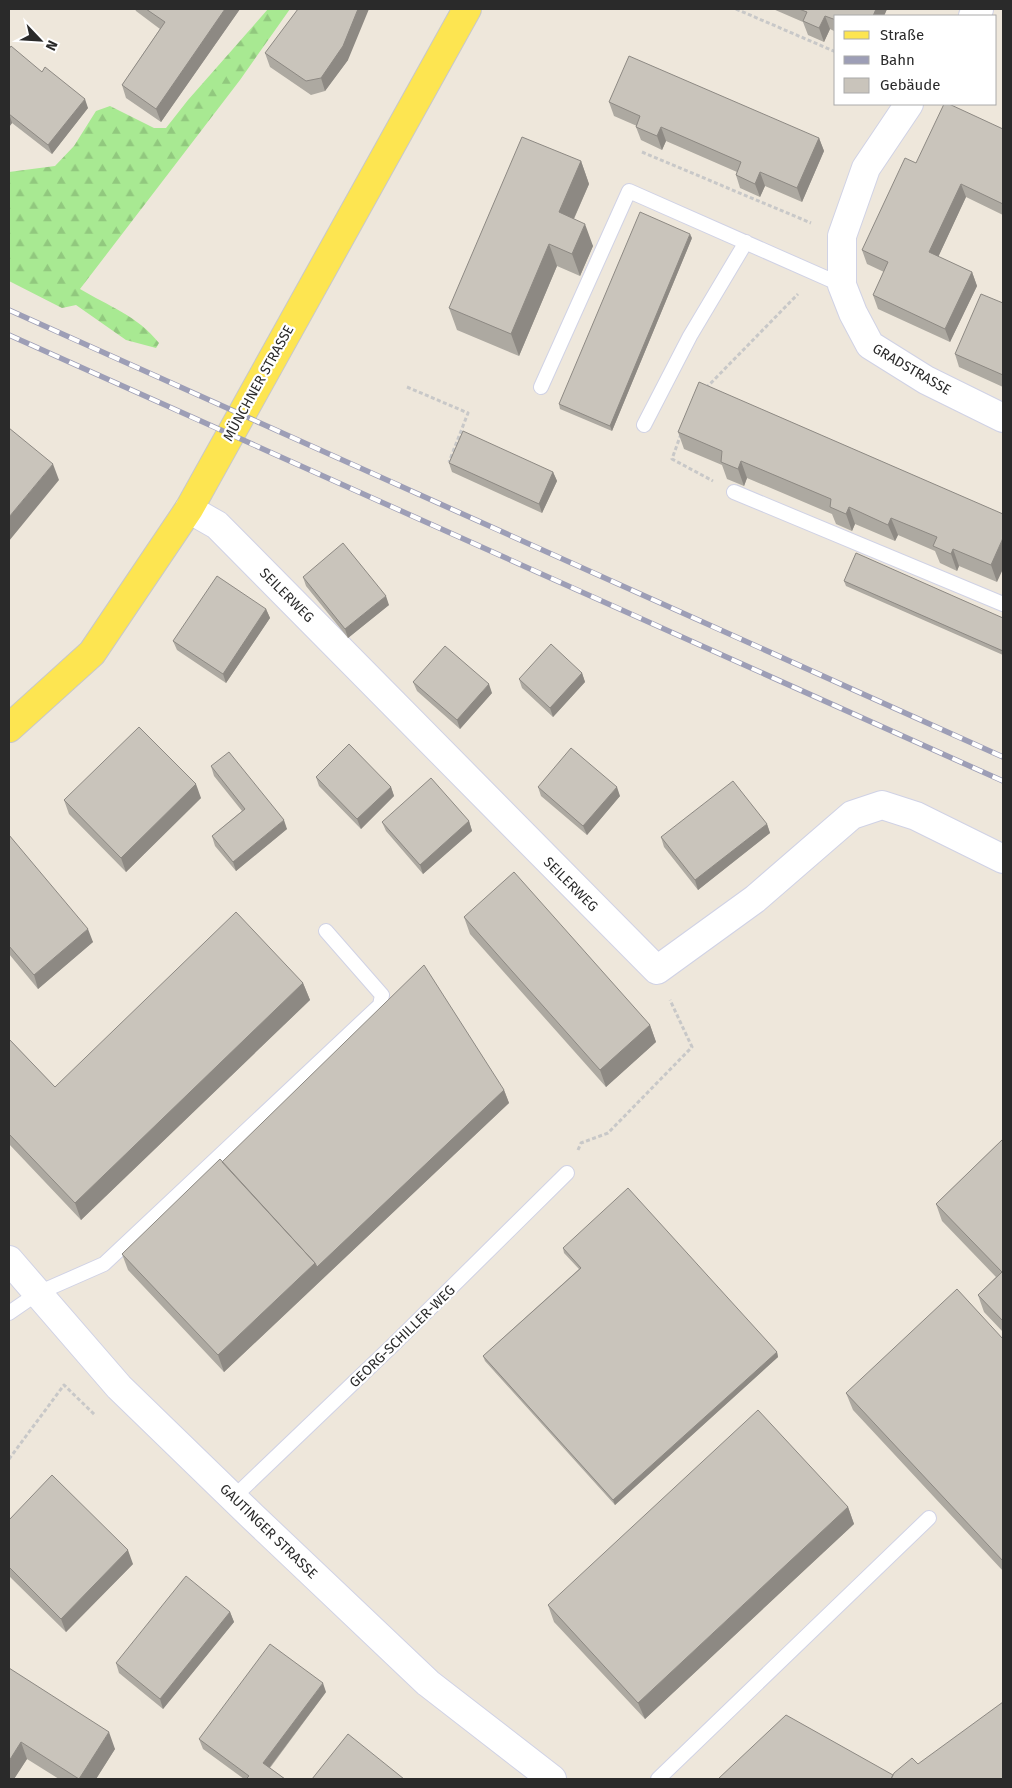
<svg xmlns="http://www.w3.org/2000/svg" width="1012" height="1788" font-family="'Fira Sans',sans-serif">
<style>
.forest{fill:url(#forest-firs)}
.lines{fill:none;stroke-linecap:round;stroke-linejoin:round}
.lane-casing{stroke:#d0d2e5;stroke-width:16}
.street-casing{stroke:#d0d2e5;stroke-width:30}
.secondary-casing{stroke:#d0d2e5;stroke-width:30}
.primary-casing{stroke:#c8c8c8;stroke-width:30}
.path{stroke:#c8c8c8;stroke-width:3;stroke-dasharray:4 2.5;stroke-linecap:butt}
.lane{stroke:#fff;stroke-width:14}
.street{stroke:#fff;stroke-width:28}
.secondary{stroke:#fff;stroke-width:28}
.primary{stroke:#fde551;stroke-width:28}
.rail-casing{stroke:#9d9eb6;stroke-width:5.5}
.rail{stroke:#fff;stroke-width:4;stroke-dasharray:11;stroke-linecap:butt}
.wall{fill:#ada9a1}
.shaded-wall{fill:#8d8983}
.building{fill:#c9c4bb;stroke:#8d8983}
.labels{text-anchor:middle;stroke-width:4.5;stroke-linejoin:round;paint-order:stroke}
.street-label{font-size:14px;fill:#2a2a2a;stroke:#fff}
</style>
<defs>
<pattern id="forest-firs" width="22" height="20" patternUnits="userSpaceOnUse" patternTransform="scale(1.25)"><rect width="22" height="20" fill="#a8e992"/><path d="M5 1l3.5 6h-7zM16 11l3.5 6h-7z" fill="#91c87e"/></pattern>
</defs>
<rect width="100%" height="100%" fill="#eee7db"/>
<path class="forest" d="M268,9H290L240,80L80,289C108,306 138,316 159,343L156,348L126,340L76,305L62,308L9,281V172L55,166L74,146L96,111L110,106L154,128H166L188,100Z"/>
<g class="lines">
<defs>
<path id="lane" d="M541,387L629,191L842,285
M644,425L690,336L746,242
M734,492L1003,604
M9,1313L38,1293L104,1264L380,1005L382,995L326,931
M234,1497L393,1345L567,1173
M658,1779L929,1518"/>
<path id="street" d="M973,16L979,9
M909,104L866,168L842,236V285L853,313L870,345L926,380L1003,418
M189,509L217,525L657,970L755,899L852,815L882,805L916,816L1003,859"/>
<path id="secondary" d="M9,1260L119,1387L252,1516L428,1683L552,1779"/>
<path id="primary" d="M9,728L92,653L189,509L467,9"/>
</defs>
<use href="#lane" class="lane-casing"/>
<use href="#street" class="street-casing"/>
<use href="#secondary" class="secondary-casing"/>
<use href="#primary" class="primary-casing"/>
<path class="path" d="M736,9L836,52
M642,152L811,223
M407,387L468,413L449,462
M706,388L798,294
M681,434L672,459L713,481
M578,1150L581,1143L608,1133L692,1047L670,1000
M9,1459L64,1385L95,1415"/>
<use href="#lane" class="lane"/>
<use href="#street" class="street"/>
<use href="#secondary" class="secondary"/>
<use href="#primary" class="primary"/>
<defs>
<path id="rail" d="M9,310L1003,757
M9,335L1003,781"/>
</defs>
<use href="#rail" class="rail-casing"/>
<use href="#rail" class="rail"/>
</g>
<path class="wall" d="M135,9H240L161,122L126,98L122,85L160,29L136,11Z
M773,9H887L884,16H836V32L830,29L824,42L808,35L803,22Z
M9,49L42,72L88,108L52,154L12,123L9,127Z
M265,53L348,60L325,91L311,95L270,67Z
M609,102L819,138L824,151L802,202L765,186L760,197L740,188L736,175L737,172L666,141L662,150L641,140L636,127L637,126L614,116Z
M1003,129V215L966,197L938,257L972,272L977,286L950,342L878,309L873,295L884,272L867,264L862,250L916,163Z
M581,161L589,184L574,219L593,246L580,276L557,266L519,356L457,330L449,308Z
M692,238L612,431L560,409L559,404Z
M1003,303V387L959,367L955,354Z
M678,432L1003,514L997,582L959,566L957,571L940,563L935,551L898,535L895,541L855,524L852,531L836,524L832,514L747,478L744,486L727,479L722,465L684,449Z
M449,463L553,472L557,481L542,513L452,472Z
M303,577L389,605L348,638L306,586Z
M844,581L1003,618V655L846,586Z
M266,609L270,618L226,683L177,650L173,641Z
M582,673L585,682L553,717L522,688L519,679Z
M413,682L492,693L460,729L417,691Z
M211,766L287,829L236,871L215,846L212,836L242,811L214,776Z
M316,777L391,787L394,796L361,829L319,786Z
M538,787L620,796L587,835L541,796Z
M201,798L126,872L69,814L64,800Z
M469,821L472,831L423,874L386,831L382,822Z
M767,824L770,833L698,890L664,847L661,837Z
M9,835L93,942L38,989L9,954Z
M464,917L650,1025L656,1042L606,1087L470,934Z
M303,983L310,1000L81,1220L9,1144V1039L55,1087Z
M504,1090L509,1103L224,1372L128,1270L122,1254L222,1161Z
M1003,1139V1332L984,1312L978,1295L996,1277L942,1221L936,1204Z
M563,1248L777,1352L778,1357L615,1505L485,1361L483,1356L579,1269L564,1253Z
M1003,1339V1571L853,1410L846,1393Z
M848,1507L854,1524L645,1719L554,1622L548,1605Z
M9,1520L133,1564L66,1632L9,1576Z
M230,1612L234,1622L163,1709L119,1673L116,1663Z
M9,1668L115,1749L96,1779H59L27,1759L14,1779Z
M326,1692L270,1768L285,1779H244L203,1749L199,1739Z"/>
<path class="shaded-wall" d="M225,9H240L161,122L156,109Z
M358,9H369L348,60L325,91L321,78Z
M876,9H887L884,16H873Z
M825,16L830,29L824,42L819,28Z
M85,99L88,108L52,154L48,145Z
M9,113L12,123L9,127Z
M661,127L666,141L662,150L657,136Z
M819,138L824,151L802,202L797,188Z
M581,161L589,184L567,234L559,212Z
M760,172L765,186L760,197L755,184Z
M961,184L966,197L934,266L929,252Z
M585,224L593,246L580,276L572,254Z
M690,234L692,238L612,431L610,426Z
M549,244L557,266L519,356L511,334Z
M972,272L977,286L950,342L945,329Z
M741,461L747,478L744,486L738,469Z
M53,464L59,480L9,541V517Z
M553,472L557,481L542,513L539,504Z
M849,507L855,524L852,531L846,514Z
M891,518L898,535L895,541L888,525Z
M1003,538V569L997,582L991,565Z
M953,549L959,566L957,571L951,554Z
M386,596L389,605L348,638L345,629Z
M266,609L270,618L226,683L223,674Z
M582,673L585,682L553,717L550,708Z
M489,684L492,693L460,729L457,720Z
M196,784L201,798L126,872L121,858Z
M391,787L394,796L361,829L357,819Z
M617,787L620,796L587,835L583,826Z
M284,820L287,829L236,871L233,862Z
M469,821L472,831L423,874L420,865Z
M767,824L770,833L698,890L695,880Z
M88,929L93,942L38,989L34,975Z
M303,983L310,1000L81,1220L75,1203Z
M650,1025L656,1042L606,1087L600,1070Z
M504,1090L509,1103L224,1372L218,1355L315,1263Z
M777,1352L778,1357L615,1505L613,1500Z
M848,1507L854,1524L645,1719L638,1703Z
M128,1550L133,1564L66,1632L61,1619Z
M230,1612L234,1622L163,1709L160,1699Z
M323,1683L326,1692L266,1772L263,1763Z
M109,1732L115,1749L96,1779H79Z
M21,1742L27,1759L14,1779H9V1761Z"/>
<path class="building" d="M146,9H225L156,109L122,85L165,22Z
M298,9H358L343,46L321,78L306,81L265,53Z
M799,9H876L873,16H836V20L825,16L819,28L803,21L807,12Z
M11,46L42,72L45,67L85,99L48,145L9,114V49Z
M629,56L819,138L797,188L760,172L755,184L736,175L741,162L661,127L657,136L636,127L640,116L609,102Z
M944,104H949L1003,129V204L961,184L929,252L972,272L945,329L873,295L888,262L862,250L905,158L916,163Z
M522,137L581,161L559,212L585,224L572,254L549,244L511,334L449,308Z
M640,212L690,234L610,426L559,404Z
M981,294L1003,303V375L955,354Z
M699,382L1003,514V538L991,565L953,549L951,554L933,546L937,537L891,518L888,525L849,507L846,514L830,507L831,499L741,461L738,469L721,462L722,451L678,432Z
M9,428L53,464L9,517Z
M463,431L553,472L539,504L449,463Z
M343,543L386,596L345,629L303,577Z
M856,553L1003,618V651L844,581Z
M217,576L266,609L223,674L173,641Z
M551,644L582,673L550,708L519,679Z
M445,646L489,684L457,720L413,682Z
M139,727L196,784L121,858L64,800Z
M349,744L391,787L357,819L316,777Z
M571,748L617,787L583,826L538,787Z
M229,752L284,820L233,862L212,836L245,809L211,766Z
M431,778L469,821L420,865L382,822Z
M733,781L767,824L695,880L661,837Z
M9,835L88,929L34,975L9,946Z
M514,872L650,1025L600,1070L464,917Z
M236,912L303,983L75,1203L9,1134V1039L55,1087Z
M424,965L504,1090L317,1267L315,1263L222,1162Z
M1003,1139V1321L978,1295L1002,1272L936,1204Z
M220,1159L315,1263L218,1355L122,1254Z
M628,1188L777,1352L613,1500L483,1356L581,1268L563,1248Z
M957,1289L1003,1339V1561L846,1393Z
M758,1410L848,1507L638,1703L548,1605Z
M52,1475L128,1550L61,1619L9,1567V1520Z
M186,1576L230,1612L160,1699L116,1663Z
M270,1644L323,1683L263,1763L285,1779H246L249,1776L199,1739Z
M9,1668L109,1732L79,1779L21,1742L9,1761Z
M1003,1702V1779H891L894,1773L912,1758L918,1764Z
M786,1715L893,1775L891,1779H718Z
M348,1734L404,1779H312Z"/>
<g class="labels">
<g class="street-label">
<text transform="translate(912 369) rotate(30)" y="5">GRADSTRASSE</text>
<text transform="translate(258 383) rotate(-61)" y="5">MÜNCHNER STRASSE</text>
<text transform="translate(287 595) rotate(45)" y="5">SEILERWEG</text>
<text transform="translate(571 884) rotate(45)" y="5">SEILERWEG</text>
<text transform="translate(402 1336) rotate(-44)" y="5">GEORG-SCHILLER-WEG</text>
<text transform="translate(269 1531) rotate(44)" y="5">GAUTINGER STRASSE</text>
</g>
</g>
<rect width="1012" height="1788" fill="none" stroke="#2a2a2a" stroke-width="20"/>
<rect x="834" y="15" width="162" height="90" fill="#ffffff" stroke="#aaaaaa"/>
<rect x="844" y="31" width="25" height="8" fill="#fde551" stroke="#aaaaaa"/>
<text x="880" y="40" font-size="15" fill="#2a2a2a">Straße</text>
<rect x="844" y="56" width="25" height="8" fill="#9d9eb6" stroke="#aaaaaa"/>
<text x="880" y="65" font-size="15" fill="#2a2a2a">Bahn</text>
<rect x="844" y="78" width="25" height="15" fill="#c9c4bb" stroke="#aaaaaa"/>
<text x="880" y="90" font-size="15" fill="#2a2a2a">Gebäude</text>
<g transform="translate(40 40) rotate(115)" stroke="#ffffff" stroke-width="4" paint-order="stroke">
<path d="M0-4L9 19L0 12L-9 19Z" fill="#2a2a2a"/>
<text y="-8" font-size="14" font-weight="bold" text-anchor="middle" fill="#2a2a2a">N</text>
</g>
</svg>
